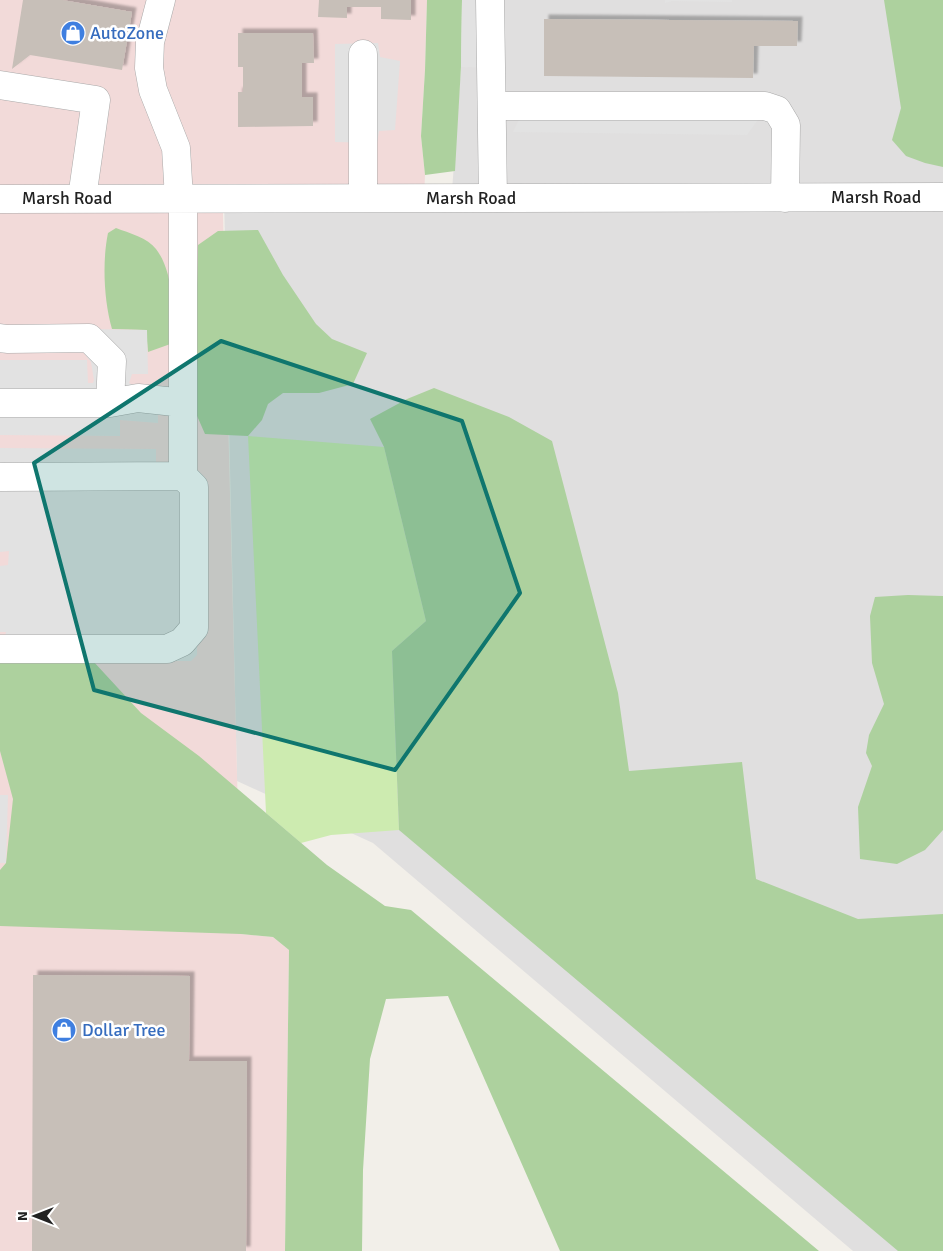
<svg xmlns="http://www.w3.org/2000/svg" width="943" height="1251" font-family="Signika,sans-serif">
<style>
.residential{fill:#e0dfdf}
.commercial{fill:#f2dad9}
.grass{fill:#cdebb0}
.forest{fill:#add19e}
.parking{fill:#e2e2e2}
.building{fill:#c7bfb8;filter:url(#shadow)}
.lines{fill:none;stroke-linecap:round;stroke-linejoin:round}
.minor-casing{stroke:#a9a9a9;stroke-width:29}
.minor{stroke:#fff;stroke-width:28}
.marked{fill:#0f766e;fill-opacity:0.2;stroke:#0f766e;stroke-width:4;stroke-linejoin:round}
.labels{text-anchor:middle;stroke-width:5;stroke-linejoin:round;paint-order:stroke}
.shop-label{font-size:18px;fill:#366cbe;stroke:#fff;text-anchor:start}
.street-label{font-size:18px;fill:#222;stroke:#fff}
</style>
<defs>
<filter id="shadow"><feDropShadow dx="4.5" dy="-4.5" stdDeviation="1" flood-color="#0004"/></filter>
</defs>
<rect width="100%" height="100%" fill="#f2efe9"/>
<path class="residential" d="M462,0H943V1251H853L373,843L237,781L224,197L452,191L461,67Z"/>
<path class="commercial" d="M0,0H427L425,70L421,136L425,175L424,198L0,192Z
M224,203L223,214L241,934L273,937L289,950L285,1251H0V205Z"/>
<path class="grass" d="M248,436L384,447L426,621L392,651L399,830L331,835L301,843L266,813Z"/>
<path class="forest" d="M427,0H462L461,67L455,171L425,175L421,136L425,70Z
M884,0H943V167L925,163L906,156L892,140L901,108Z
M116,228C129,233 148,238 156,249C174,272 173,314 176,342L148,352L146,330L112,329C104,301 102,262 108,233Z
M258,230L283,275L316,324L332,339L367,353L353,384L319,393H283L268,404L262,420L248,436L205,434L194,409L198,245L218,231Z
M434,388L509,417L552,441L618,693L629,771L742,762L756,879L858,919L943,914V1251H898L399,830L392,651L426,621L384,447L370,419L407,399Z
M908,595L943,596V830L925,850L897,864L860,859L858,807L872,766L866,753L869,735L884,704L872,663L870,616L875,597Z
M93,661L141,713L199,756L327,865L385,906L411,910L819,1251H560L448,996L386,999L370,1059L363,1170L362,1251H285L289,950L273,937L241,934L0,926V870L6,863L13,799L0,751V662Z"/>
<path class="parking" d="M462,0H499L496,68L461,67Z
M665,0H732V2L672,1L665,3Z
M378,43L380,57L400,61L395,130L379,131L377,143L335,142V44Z
M521,116L759,118L747,135L513,132Z
M88,329L147,330L148,374H132L129,383L133,385L157,384L158,423L120,420V436L0,435V360H87L88,383H93L94,380L91,362L84,353Z
M0,448L156,449V467L164,465L170,461L198,486L197,655L191,661H0L6,632H0V566L8,565L9,551L0,552Z
M0,795H8L6,863H0Z"/>
<path class="building" d="M23,0H62L132,12L122,70L30,55L12,69Z
M319,0H411V20L381,19V7H347V18L318,17Z
M544,19L798,21L797,46H754L753,78L544,76Z
M238,33H313L314,63H302V97H313V126L238,127V92H243V67H238Z
M33,975L190,976L189,1061H247L246,1251H32Z"/>
<g class="lines">
<defs>
<path id="minor" d="M161,0L150,42L149,68L153,90L176,148L179,198
M490,0L493,198
M363,54V198
M0,85L96,100L82,198
M492,106H765L777,110L786,125L785,198
M0,199L943,197
M0,338L7,339L89,338L112,361L110,403
M183,393V476
M0,403H110L138,398L175,402L183,393V198
M0,477L183,476L194,487V628L182,642L167,649H0"/>
</defs>
<use href="#minor" class="minor-casing"/>
<use href="#minor" class="minor"/>
</g>
<path class="marked" d="M221,341L462,421L520,593L395,770L94,690L34,463Z"/>
<defs>
<symbol id="shop-disc" viewBox="-11 -11 22 22"><circle r="9.5" fill="#3f7fe0" stroke="#fff"/><path d="M-5-2.5h2.3a2.7 3.5 0 0 1 5.4 0H5L5.5 6h-11ZM-1.5-2.5h3a1.5 2.3 0 0 0-3 0Z" fill="#fff"/></symbol>
</defs>
<g fill-rule="evenodd">
<use href="#shop-disc" x="59" y="19" width="28" height="28"/>
<use href="#shop-disc" x="50" y="1016" width="28" height="28"/>
</g>
<g class="labels">
<g class="shop-label">
<text x="90" y="39">AutoZone</text>
<text x="82" y="1036">Dollar Tree</text>
</g>
<g class="street-label">
<text x="876" y="203">Marsh Road</text>
<text x="67" y="204">Marsh Road</text>
<text x="471" y="204">Marsh Road</text>
</g>
</g>
<g transform="translate(35 1216) rotate(270)" stroke="#ffffff" stroke-width="4" paint-order="stroke">
<path d="M0-4L9 19L0 12L-9 19Z" fill="#222222"/>
<text y="-8" font-size="14" font-weight="bold" text-anchor="middle" fill="#222222">N</text>
</g>
</svg>
